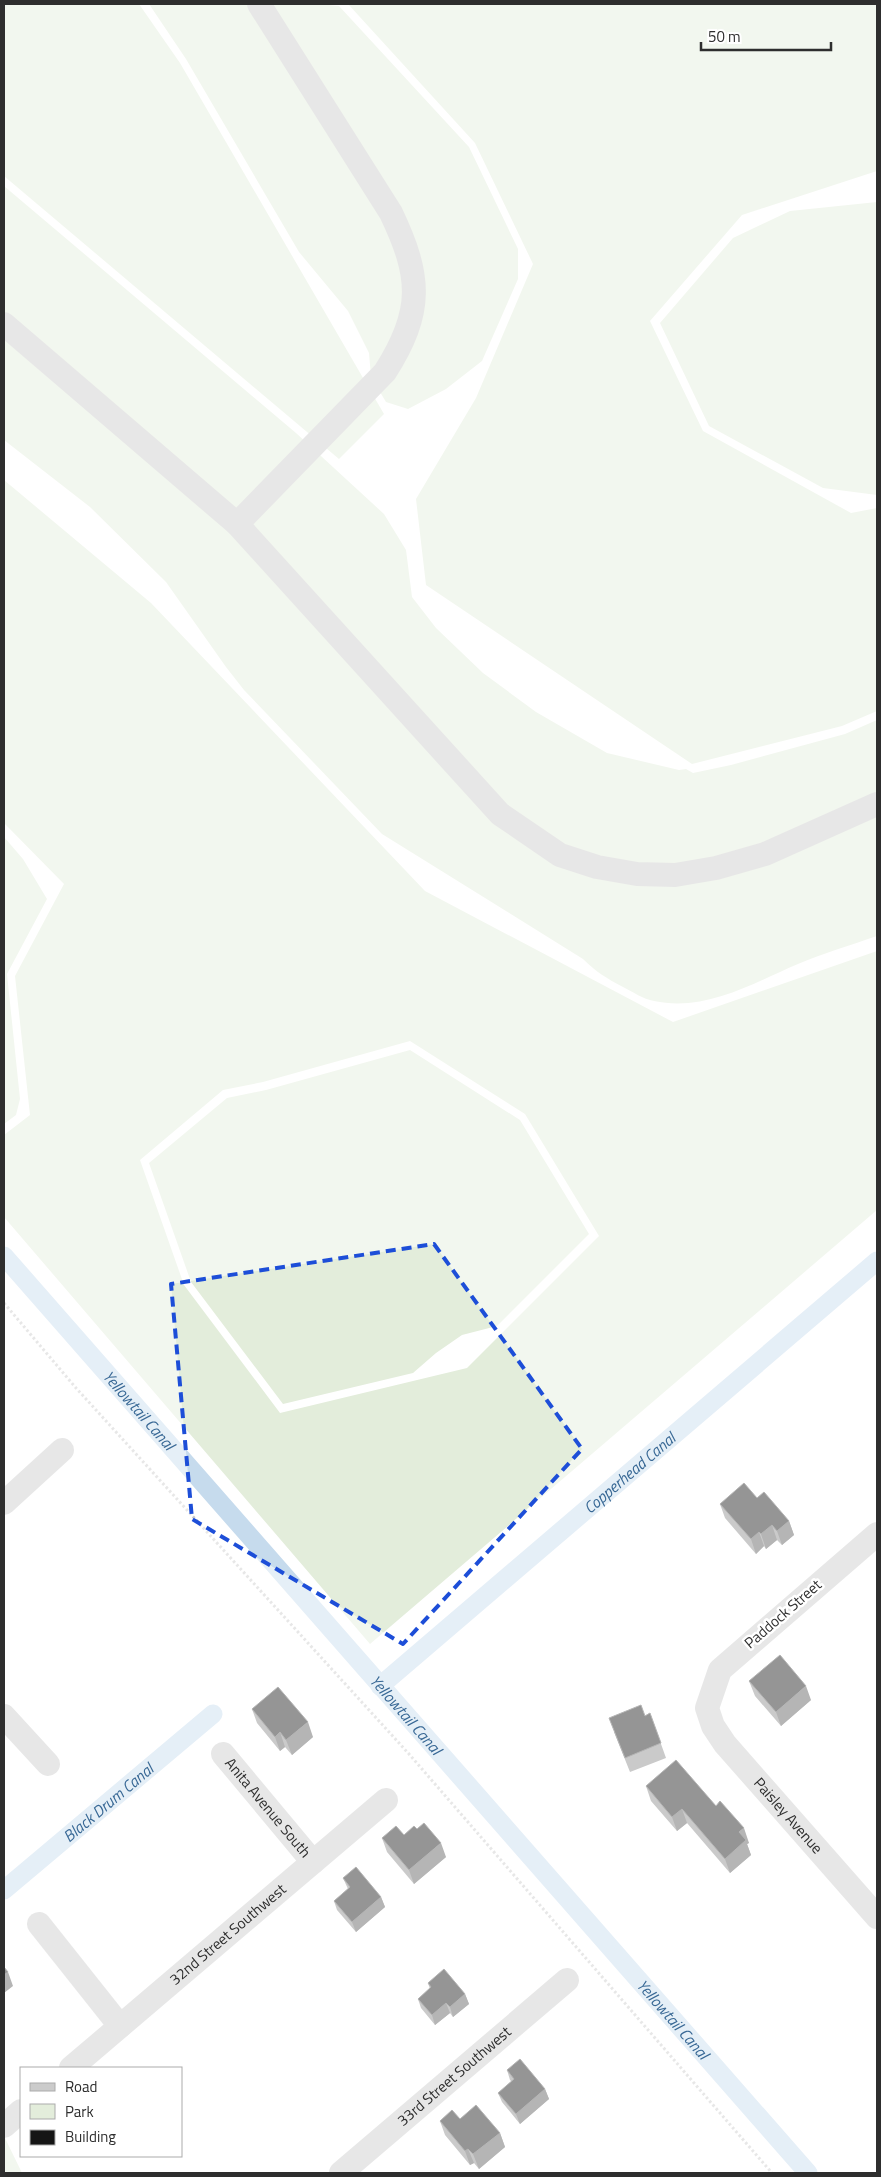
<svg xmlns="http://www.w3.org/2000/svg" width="881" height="2177" font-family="'Titillium Web',sans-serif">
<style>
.green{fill:#e3eddb;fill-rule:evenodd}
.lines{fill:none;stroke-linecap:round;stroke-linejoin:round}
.canal{stroke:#c6dbed;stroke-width:19}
.path{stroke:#cbcbcb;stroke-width:3;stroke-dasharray:2.5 2.5;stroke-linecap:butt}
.minor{stroke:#cbcbcb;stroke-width:24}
.wall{fill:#8a8a8a}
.shaded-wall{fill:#5b5b5b}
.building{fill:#151515;stroke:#5b5b5b}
.marked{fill:none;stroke:#1d4ed8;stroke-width:4;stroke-dasharray:10 6;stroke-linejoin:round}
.labels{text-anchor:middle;stroke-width:5;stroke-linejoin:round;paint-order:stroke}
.street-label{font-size:15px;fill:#2e2e2e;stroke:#fff}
.water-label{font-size:16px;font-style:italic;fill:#386895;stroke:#fff}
</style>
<rect width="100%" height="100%" fill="#fff"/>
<path class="green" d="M4,4H139L180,63L384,414L339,459L4,176Z
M149,4H318L339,6L469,147L518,249V279L482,361L446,389L408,409L386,402L371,377L369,353L348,311L299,252L186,59Z
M348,4H877V171L742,215L650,321L703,431L851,513L877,508V711L842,726L692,764L426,585L416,499L476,398L533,264L475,143Z
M4,186L296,433L384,514L406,550L412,597L436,628L483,673L536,712L607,753L679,770L686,769L693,773L731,765L845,734L877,720V936C851,945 824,953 798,964C753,983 706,1012 654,1001C643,999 633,992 623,987C606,978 596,972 583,959L382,834L244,690L226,667L166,582L90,507L4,440Z
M877,202V495L823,488L709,426L660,323L733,238L790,211Z
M4,480L151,603L425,891L673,1022L877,951V1210L370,1644L4,1217V1135L30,1115L15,976L64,884L4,823ZM410,1041L525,1114L599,1236L467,1368L280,1413L184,1285L140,1160L223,1090L263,1082Z
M4,837L23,859L47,899L7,974L20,1099L16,1115L4,1124Z
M410,1050L520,1120L589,1234L497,1326L462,1335L436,1353L413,1373L283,1404L191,1282L149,1163L227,1098L266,1090Z
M4,2137L5,2138L22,2173H4Z"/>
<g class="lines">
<g class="canal">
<path id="s1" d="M4,1256L808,2173"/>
<path id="s2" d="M380,1686L877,1261"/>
<path id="s3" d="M4,1890L213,1714"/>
</g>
<path class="path" d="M4,1303L76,1388L409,1754L772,2173"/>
<g class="minor">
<path d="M4,324L237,524L500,814L560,855L597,867L637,874L675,875L716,868L765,854L877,804"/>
<path d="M237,524L385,372C424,311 421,276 391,213L259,4"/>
<path d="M4,1503L62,1450"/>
<path id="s4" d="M877,1534L720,1670L707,1708L713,1726L725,1744L877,1917"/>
<path d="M4,1716L48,1764"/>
<path id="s5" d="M223,1754L313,1862"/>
<path d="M39,1924L120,2026"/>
<path id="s6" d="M71,2068L386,1800"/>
<path d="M4,2126L21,2111"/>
<path id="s7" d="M341,2173L567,1980"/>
</g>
</g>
<path class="wall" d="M757,1498L789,1521L794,1535L782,1545L777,1540L766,1549L764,1546L756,1554L725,1518L720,1504Z
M749,1681L811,1700L781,1726L755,1696Z
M252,1709L313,1737L292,1755L285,1747L280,1751L257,1723Z
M650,1713L666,1758L630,1772L614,1732Z
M646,1786L716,1806L749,1843L747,1844L751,1855L730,1873L687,1823L677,1831L651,1801Z
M404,1835L446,1857L414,1884L387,1852L382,1838Z
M343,1878L381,1897L385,1907L356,1932L337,1910L334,1901L348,1889Z
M428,1983L465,1994L469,2004L453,2017L450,2013L435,2025L421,2008L418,1999L430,1989Z
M507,2070L545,2089L549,2099L520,2124L502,2102L498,2093L512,2082L510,2080Z
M460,2119L500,2133L505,2147L479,2169L474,2163L470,2165L445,2135L440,2121Z"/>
<path class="shaded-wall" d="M789,1521L794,1535L782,1545L777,1531Z
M772,1525L777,1540L766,1549L761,1534Z
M759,1532L764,1546L756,1554L751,1539Z
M806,1686L811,1700L781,1726L776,1712Z
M308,1722L313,1737L292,1755L286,1740Z
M280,1732L285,1747L280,1751L275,1737Z
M682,1809L687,1823L677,1831L672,1817Z
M744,1828L749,1843L747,1844L751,1855L730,1873L725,1859L739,1832Z
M441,1843L446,1857L414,1884L409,1870Z
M381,1897L385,1907L356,1932L352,1922Z
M8,1972L13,1986L4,1993V1975Z
M465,1994L469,2004L453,2017L450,2007Z
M446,2003L450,2013L435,2025L432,2015Z
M545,2089L549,2099L520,2124L516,2114Z
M500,2133L505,2147L479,2169L473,2154Z
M468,2149L474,2163L470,2165L465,2151Z"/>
<path class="building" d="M744,1483L757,1498L764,1492L789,1521L777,1531L772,1525L761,1534L759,1532L751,1539L720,1504Z
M780,1655L806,1686L776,1712L749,1681Z
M278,1687L308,1722L286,1740L280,1732L275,1737L252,1709Z
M641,1705L645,1716L650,1713L661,1743L625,1758L609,1718Z
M676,1760L716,1806L720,1801L744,1828L739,1832L746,1840L725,1859L682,1809L672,1817L646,1786Z
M424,1823L441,1843L409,1870L382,1838L396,1826L404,1835L414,1826L417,1829Z
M356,1867L381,1897L352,1922L334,1901L350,1887L343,1878Z
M4,1967L8,1972L4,1975Z
M444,1969L465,1994L450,2007L446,2003L432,2015L418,1999L431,1987L428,1983Z
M520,2059L545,2089L516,2114L498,2093L514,2079L507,2070Z
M476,2105L500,2133L473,2154L468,2149L465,2151L440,2121L452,2110L460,2119Z"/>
<path d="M0 0H881V2177H0ZM434,1244L582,1449L403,1644L192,1519L171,1284Z" fill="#fff" fill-opacity=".55" fill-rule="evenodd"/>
<path class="marked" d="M434,1244L582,1449L403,1644L192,1519L171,1284Z"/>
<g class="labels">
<g class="street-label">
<text transform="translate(783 1614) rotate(-41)" y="5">Paddock Street</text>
<text dy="5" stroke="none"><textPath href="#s5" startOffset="70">Anita Avenue South</textPath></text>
<text dy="5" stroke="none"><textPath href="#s4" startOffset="384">Paisley Avenue</textPath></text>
<text dy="5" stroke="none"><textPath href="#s6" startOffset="206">32nd Street Southwest</textPath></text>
<text dy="5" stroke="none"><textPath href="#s7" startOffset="149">33rd Street Southwest</textPath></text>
</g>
<g class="water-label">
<text dy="6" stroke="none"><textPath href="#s1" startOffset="205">Yellowtail Canal</textPath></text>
<text dy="6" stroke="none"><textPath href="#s2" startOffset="328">Copperhead Canal</textPath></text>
<text dy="6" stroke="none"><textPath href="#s1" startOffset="610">Yellowtail Canal</textPath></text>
<text dy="6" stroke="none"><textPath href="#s3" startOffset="136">Black Drum Canal</textPath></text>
<text dy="6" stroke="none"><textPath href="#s1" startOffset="1015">Yellowtail Canal</textPath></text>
</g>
</g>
<rect width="881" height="2177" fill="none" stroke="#2e2e2e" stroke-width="10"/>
<rect x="20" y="2067" width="162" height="90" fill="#ffffff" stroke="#ababab"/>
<rect x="30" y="2083" width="25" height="8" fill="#cbcbcb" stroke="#ababab"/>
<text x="65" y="2092" font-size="15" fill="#2e2e2e">Road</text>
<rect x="30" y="2104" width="25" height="15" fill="#e3eddb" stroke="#ababab"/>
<text x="65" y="2117" font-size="15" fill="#2e2e2e">Park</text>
<rect x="30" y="2130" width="25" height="15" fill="#151515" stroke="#ababab"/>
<text x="65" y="2142" font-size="15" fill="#2e2e2e">Building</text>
<path d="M701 42v8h130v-8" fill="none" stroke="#2e2e2e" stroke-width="2.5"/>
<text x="708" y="42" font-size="15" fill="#2e2e2e" stroke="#ffffff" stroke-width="4" paint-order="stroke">50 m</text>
</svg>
